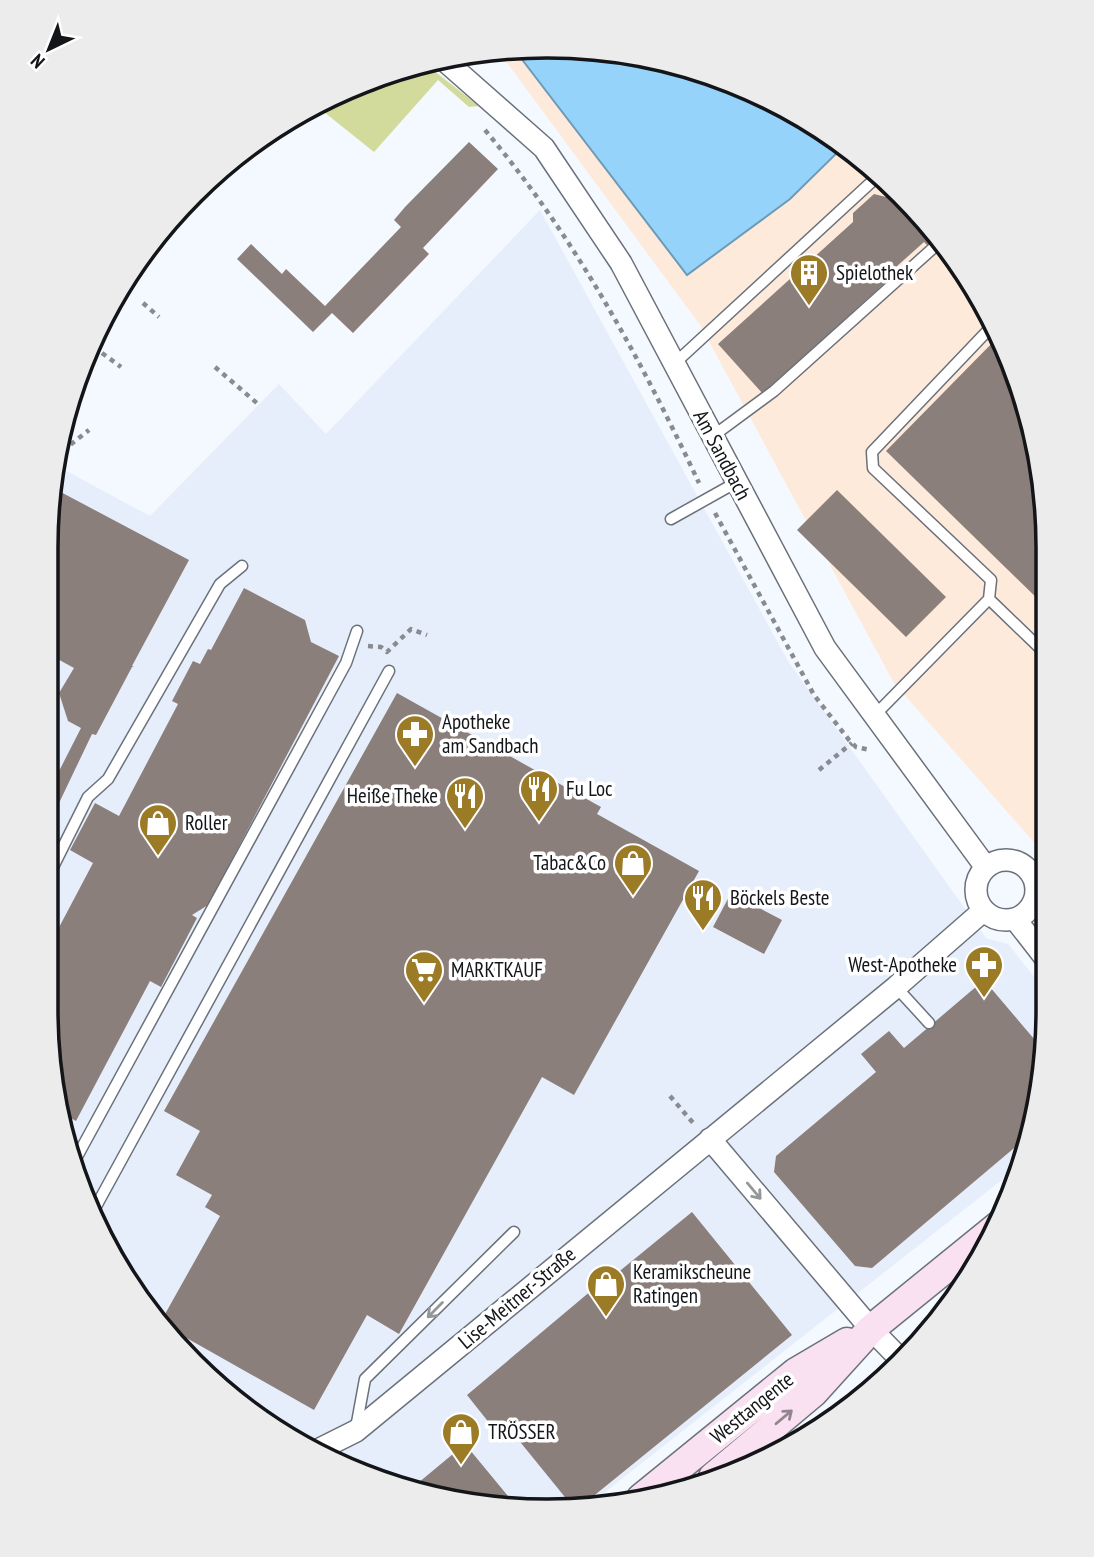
<svg xmlns="http://www.w3.org/2000/svg" width="1094" height="1557" font-family="'PT Sans Narrow',sans-serif">
<style>
.built{fill:#e6eefc}
.industrial{fill:#feeada}
.green{fill:#d2db9c}
.water{fill:#95d3fa;stroke:#6e9ab6;stroke-width:2}
.building{fill:#8b7f7b}
.lines{fill:none;stroke-linecap:round;stroke-linejoin:round}
.lane-casing{stroke:#6b717a;stroke-width:13}
.street-casing{stroke:#6b717a;stroke-width:24}
.secondary-casing{stroke:#6b717a;stroke-width:31}
.path{stroke:#888b91;stroke-width:4.5;stroke-dasharray:5 5;stroke-linecap:butt}
.lane{stroke:#fff;stroke-width:10}
.street{stroke:#fff;stroke-width:21}
.secondary{stroke:#fae1f2;stroke-width:28}
.oneway{stroke:#959698}
.oneway2{stroke:#928590}
.labels{text-anchor:middle;stroke-width:7;stroke-linejoin:round;paint-order:stroke}
.poi-label{font-size:21px;fill:#131519;stroke:#fff;text-anchor:start}
.street-label{font-size:21px;fill:#131519;stroke:#fff}
.rim{fill:none;stroke:#131519;stroke-width:3.5}
</style>
<rect width="100%" height="100%" fill="#f4f8ff"/>
<path class="built" d="M540,210L788,661L986,938L1008,944L1047,993V1042L1032,1139L1022,1164L586,1507H481L355,1473L217,1387L130,1288L63,1140L46,1010L55,465L150,516L279,384L326,434Z"/>
<path class="industrial" d="M579,47L676,62L768,97L852,149L924,216L997,326L1044,481L1046,856L894,683L700,325L508,64L490,50Z"/>
<path class="green" d="M424,63L479,106L469,107L438,80L374,152L314,104L385,72Z"/>
<path class="water" d="M579,47L676,62L768,97L845,145L790,199L687,275L514,49Z"/>
<path class="building" d="M469,142L498,169L423,248L429,254L353,333L332,313L313,332L237,259L251,244L282,274L286,269L325,306L401,227L394,220L405,207Z
M895,189L924,216L939,238L929,247L924,242L896,267L899,270L763,394L718,344L853,222V213L874,194L886,197Z
M1000,335L1044,481L1045,606L886,451Z
M55,489L189,560L132,666L134,667H132L96,735L92,734L49,824L50,773L56,777L81,728L68,721L59,693L74,668L52,656Z
M837,490L946,597L906,637L797,530Z
M244,588L305,620L311,642L339,656L208,905L192,915L197,918L161,987L150,981L76,1121L62,1113L60,1117L46,1010V952L93,863L70,850L95,803L119,816L178,704L172,701L193,661L200,664L208,649L211,650Z
M397,693L601,807L597,814L699,871L574,1095L542,1077L399,1334L367,1315L314,1410L160,1323L220,1216L205,1207L212,1195L176,1175L200,1131L164,1111Z
M731,893L782,920L764,954L713,927Z
M984,980L1046,1053L1033,1132L872,1268L855,1266L774,1172L776,1156L876,1072L861,1054L889,1031L904,1048Z
M692,1212L792,1335L580,1507H573L504,1422L494,1429L467,1395L592,1290L594,1292Z
M465,1444L517,1507H481L412,1488Z"/>
<g class="lines">
<defs>
<path id="lane" d="M818,134L823,131
M674,364L879,175
M713,436L774,391L941,241
M671,519L737,482
M989,599L1045,653
M875,715L989,599L991,580L873,468L872,452L995,323
M48,877L88,797L108,779L220,584L242,566
M896,987L929,1023
M73,1164L346,663L357,631
M94,1210L389,671
M356,1428L365,1379L514,1232"/>
<path id="street" d="M443,59L544,148L621,263L825,648L985,866
M976 890a30 30 0 1 1 60 0a30 30 0 1 1-60 0Z
M1015,919L1047,960
M710,1139L871,1329L902,1361
M318,1450L356,1431L896,987L983,911"/>
<path id="secondary" d="M713,1477L813,1393L871,1329L999,1225
M641,1498L796,1372L847,1342"/>
</defs>
<use href="#lane" class="lane-casing"/>
<use href="#street" class="street-casing"/>
<use href="#secondary" class="secondary-casing"/>
<path class="path" d="M363,83L372,90L419,70L425,74
M485,130C575,237 640,358 699,483
M143,303L159,317
M102,353L121,367
M215,367L258,404
M69,413L76,420
M55,457L89,430
M715,513L814,695L849,740L856,747L870,750
M368,646L381,647L387,652L411,629L427,635
M819,770L852,743
M670,1096L694,1124"/>
<use href="#lane" class="lane"/>
<use href="#street" class="street"/>
<use href="#secondary" class="secondary"/>
</g>
<defs><path id="oneway-shaft" d="M-6 0H5M1.5-3L5.5 0L1.5 3" fill="none" stroke-width="1.6" stroke-linecap="round" stroke-linejoin="round" transform="scale(1.75)"/></defs>
<g class="oneway">
<use href="#oneway-shaft" transform="translate(754 1191) rotate(50)"/>
<use href="#oneway-shaft" transform="translate(435 1310) rotate(135)"/>
</g>
<use class="oneway2" href="#oneway-shaft" transform="translate(784 1417) rotate(-40)"/>
<defs>
<symbol id="building-pin" viewBox="-11 -11 22 30"><path d="M0 17L-7.5 6A9.5 9.5 0 1 1 7.5 6Z" fill="#9c7b26" stroke="#fff"/><path d="M-4-6H4V6H1V3H-1V6H-4ZM-2.5-4.3h1.7v1.8h-1.7ZM.8-4.3h1.7v1.8H.8ZM-2.5-1h1.7V.8h-1.7ZM.8-1h1.7V.8H.8Z" fill="#fff"/></symbol>
<symbol id="pharmacy-pin" viewBox="-11 -11 22 30"><path d="M0 17L-7.5 6A9.5 9.5 0 1 1 7.5 6Z" fill="#9c7b26" stroke="#fff"/><path d="M-2-6h4v4h4v4h-4v4h-4v-4h-4v-4h4Z" fill="#fff"/></symbol>
<symbol id="restaurant-pin" viewBox="-11 -11 22 30"><path d="M0 17L-7.5 6A9.5 9.5 0 1 1 7.5 6Z" fill="#9c7b26" stroke="#fff"/><path d="M-5-6h1v4h1v-4h1v4h1v-4h1v5L-1.5 .5V6h-2V.5L-5-1ZM5-6V6H3V1.5H1.5Q1.5-4 5-6Z" fill="#fff"/></symbol>
<symbol id="shop-pin" viewBox="-11 -11 22 30"><path d="M0 17L-7.5 6A9.5 9.5 0 1 1 7.5 6Z" fill="#9c7b26" stroke="#fff"/><path d="M-5-2.5h2.3a2.7 3.5 0 0 1 5.4 0H5L5.5 6h-11ZM-1.5-2.5h3a1.5 2.3 0 0 0-3 0Z" fill="#fff"/></symbol>
<symbol id="supermarket-pin" viewBox="-11 -11 22 30"><path d="M0 17L-7.5 6A9.5 9.5 0 1 1 7.5 6Z" fill="#9c7b26" stroke="#fff"/><path d="M-6-5.5h2.5l.6 2H6L4.5 2H-2.5L-4.4-4H-6ZM-1.5 3.2a1.3 1.3 0 1 0 .1 0ZM3 3.2a1.3 1.3 0 1 0 .1 0Z" fill="#fff"/></symbol>
</defs>
<g fill-rule="evenodd">
<use href="#building-pin" x="787" y="251" width="44" height="60"/>
<use href="#pharmacy-pin" x="393" y="712" width="44" height="60"/>
<use href="#restaurant-pin" x="517" y="767" width="44" height="60"/>
<use href="#restaurant-pin" x="443" y="774" width="44" height="60"/>
<use href="#shop-pin" x="136" y="801" width="44" height="60"/>
<use href="#shop-pin" x="611" y="841" width="44" height="60"/>
<use href="#restaurant-pin" x="681" y="876" width="44" height="60"/>
<use href="#pharmacy-pin" x="962" y="943" width="44" height="60"/>
<use href="#supermarket-pin" x="402" y="948" width="44" height="60"/>
<use href="#shop-pin" x="584" y="1262" width="44" height="60"/>
<use href="#shop-pin" x="439" y="1410" width="44" height="60"/>
</g>
<g class="labels">
<g class="poi-label">
<text x="836" y="280">Spielothek</text>
<text x="442" y="729">Apotheke<tspan x="442" dy="24">am Sandbach</tspan></text>
<text x="566" y="796">Fu Loc</text>
<text x="438" y="803" text-anchor="end">Heiße Theke</text>
<text x="185" y="830">Roller</text>
<text x="606" y="870" text-anchor="end">Tabac&amp;Co</text>
<text x="730" y="905">Böckels Beste</text>
<text x="957" y="972" text-anchor="end">West-Apotheke</text>
<text x="451" y="977">MARKTKAUF</text>
<text x="633" y="1279">Keramikscheune<tspan x="633" dy="24">Ratingen</tspan></text>
<text x="488" y="1439">TRÖSSER</text>
</g>
<g class="street-label">
<text transform="translate(722 455) rotate(62)" y="7">Am Sandbach</text>
<text transform="translate(517 1298) rotate(-40)" y="7">Lise-Meitner-Straße</text>
<text transform="translate(752 1408) rotate(-39)" y="7">Westtangente</text>
</g>
</g>
<path d="M0 0H1094V1557H0ZM547 58H547A489 489 0 0 1 1036 547V1010A489 489 0 0 1 547 1499H547A489 489 0 0 1 58 1010V547A489 489 0 0 1 547 58Z" fill="#ececed" fill-rule="evenodd"/>
<path class="rim" d="M547 58H547A489 489 0 0 1 1036 547V1010A489 489 0 0 1 547 1499H547A489 489 0 0 1 58 1010V547A489 489 0 0 1 547 58Z"/>
<g transform="translate(49 49) rotate(223)" stroke="#ffffff" stroke-width="5" paint-order="stroke">
<path d="M0-5L12 26L0 18L-12 26Z" fill="#131519"/>
<text y="-10" font-size="19" font-weight="bold" text-anchor="middle" fill="#131519">N</text>
</g>
</svg>
